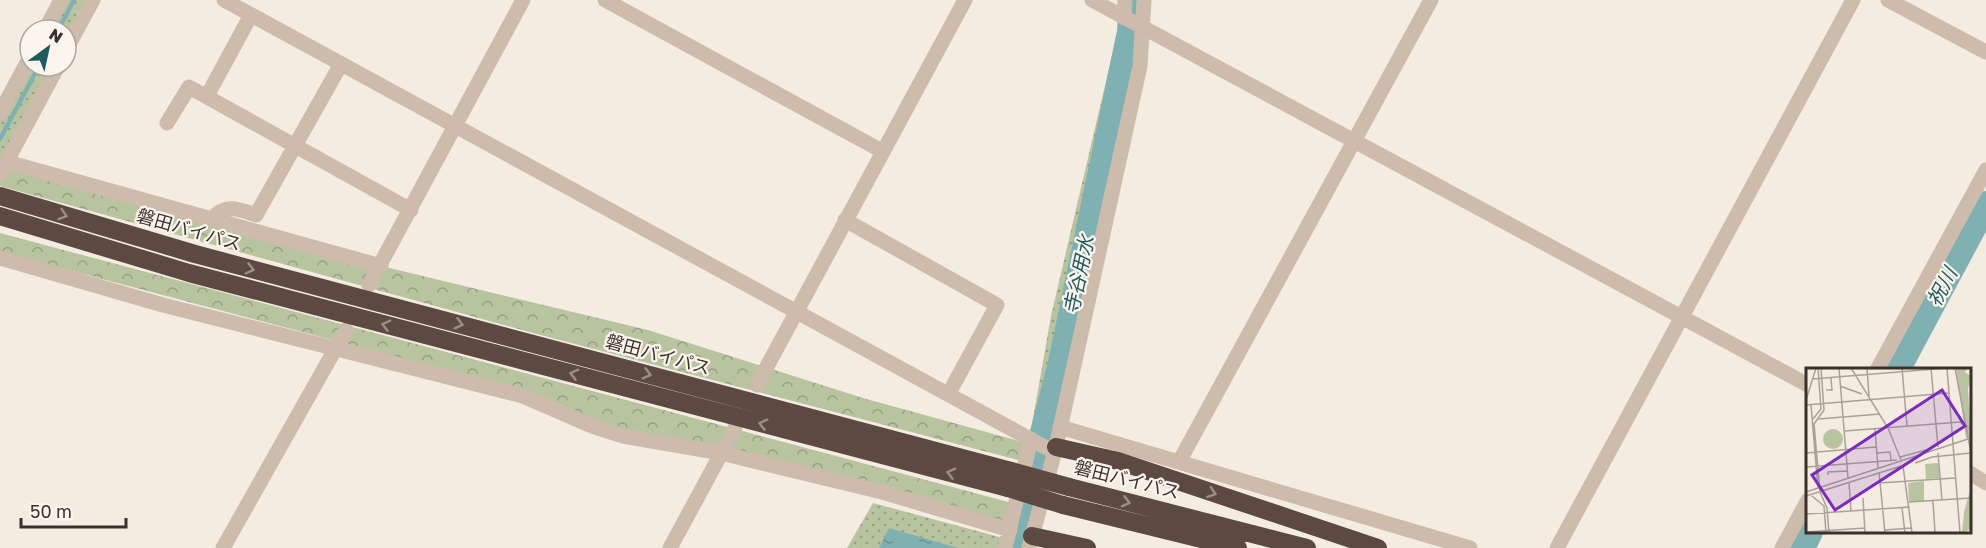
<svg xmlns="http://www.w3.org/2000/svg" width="1986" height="548" font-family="'Golos Text','Noto Sans JP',sans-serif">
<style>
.grass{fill:url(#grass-dots)}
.forest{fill:url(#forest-crowns)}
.water{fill:url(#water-ripples)}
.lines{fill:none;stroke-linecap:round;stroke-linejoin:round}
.stream{stroke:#7fb0b2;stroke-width:4.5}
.river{stroke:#7fb0b2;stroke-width:26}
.minor{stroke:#cdbbac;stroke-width:15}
.highway{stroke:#5c4a42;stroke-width:18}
.highway-bridge{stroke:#5c4a42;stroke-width:18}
.oneway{stroke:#9c8e87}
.labels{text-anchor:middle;stroke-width:4.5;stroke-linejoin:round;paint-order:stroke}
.street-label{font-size:18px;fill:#3b302b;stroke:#fbf5ee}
.water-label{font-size:20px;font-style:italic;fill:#1f5a5e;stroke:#fbf5ee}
.inset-road{fill:none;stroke:#aaa098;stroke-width:1.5}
.view{fill:#7b2cbf;fill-opacity:0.15;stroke:#7b2cbf;stroke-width:3}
.inset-edge{fill:none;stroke:#3b302b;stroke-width:3}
</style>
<defs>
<pattern id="grass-dots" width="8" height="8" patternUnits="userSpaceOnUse" patternTransform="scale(1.5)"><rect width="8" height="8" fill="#b8c4a0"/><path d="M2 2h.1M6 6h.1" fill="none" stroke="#97a083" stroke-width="1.8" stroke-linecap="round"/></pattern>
<pattern id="forest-crowns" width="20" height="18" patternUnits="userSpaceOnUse" patternTransform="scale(1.5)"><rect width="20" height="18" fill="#b8c4a0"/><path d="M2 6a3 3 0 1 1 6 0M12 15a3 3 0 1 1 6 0" fill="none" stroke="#97a083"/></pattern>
<pattern id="water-ripples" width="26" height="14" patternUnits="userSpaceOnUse" patternTransform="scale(1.5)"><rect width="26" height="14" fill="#7fb0b2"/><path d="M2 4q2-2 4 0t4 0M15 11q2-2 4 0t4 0" fill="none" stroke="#699091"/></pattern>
</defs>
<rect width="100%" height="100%" fill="#f4ebe1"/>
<path class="grass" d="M64,0H93L66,50V30H47Z
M1125,0H1144V30L1060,427L1032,424L1051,316Z
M30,66H58L0,174V115Z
M873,503L1007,539L1004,548H847Z"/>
<path class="forest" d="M14,164L381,266L648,330L863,398L1030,444L1026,462L533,333L0,186V179Z
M0,233L1016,504L1010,530L623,436L507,386L0,252Z"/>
<path class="water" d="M889,528L958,548H879Z"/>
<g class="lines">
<path class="stream" d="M58,30L74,0
M0,139L39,66"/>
<path class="river" d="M1897,370L1986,204
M1013,548L1061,363L1130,32L1132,0
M1802,548L1810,532"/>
<path class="minor" d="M224,0L1054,452
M605,0L882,151
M1092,0L1808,385
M1888,0L1986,52
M1124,18L1125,0
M45,30L61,0
M66,50L93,0
M207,96L251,15
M0,113L30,57
M167,123L189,87L411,210
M7,162L381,266
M0,174L58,66
M212,219C225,203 239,209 256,215L341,64
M845,220L997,305L949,393
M0,258L163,305L523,396L592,426L623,436L721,453L882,492L1010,530
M369,285L523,0
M1877,370L1986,170
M757,385L965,0
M1060,427L1470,548
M1179,462L1431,0
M1970,473L1986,483
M223,548L346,330
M670,548L735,428
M1005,548L1031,439
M1029,548L1056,447L1140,66L1144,0
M1557,548L1853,0
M1782,548L1808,500"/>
<path class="highway" d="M0,196L195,254L1011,471
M0,216L189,273L1008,488
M1056,447L1118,461L1378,548
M1069,487L1307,548
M1063,505L1238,548
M1032,536L1087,548"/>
<path class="highway-bridge" d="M1011,471L1069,487
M1008,488L1063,505"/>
</g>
<defs><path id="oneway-chevron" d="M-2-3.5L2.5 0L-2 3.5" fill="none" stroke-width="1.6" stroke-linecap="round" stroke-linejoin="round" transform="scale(1.5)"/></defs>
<g class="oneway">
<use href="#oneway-chevron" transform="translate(63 215) rotate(17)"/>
<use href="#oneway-chevron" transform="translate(250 269) rotate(15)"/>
<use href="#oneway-chevron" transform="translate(459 324) rotate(15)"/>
<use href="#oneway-chevron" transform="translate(386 325) rotate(-165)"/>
<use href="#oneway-chevron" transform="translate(574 374) rotate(-165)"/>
<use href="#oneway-chevron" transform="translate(647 374) rotate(15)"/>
<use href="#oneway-chevron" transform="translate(763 424) rotate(-165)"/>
<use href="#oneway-chevron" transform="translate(951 473) rotate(-165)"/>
<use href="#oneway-chevron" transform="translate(1212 493) rotate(19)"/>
<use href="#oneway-chevron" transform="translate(1126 502) rotate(14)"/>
</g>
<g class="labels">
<g class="street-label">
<text transform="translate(189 230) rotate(16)" y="6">磐田バイパス</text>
<text transform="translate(658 355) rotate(15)" y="6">磐田バイパス</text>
<text transform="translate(1127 480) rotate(14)" y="6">磐田バイパス</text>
</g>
<g class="water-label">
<text transform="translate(1079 275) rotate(-78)" y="7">寺谷用水</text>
<text transform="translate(1942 287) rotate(-62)" y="7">祝川</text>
</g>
</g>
<g transform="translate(1806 368)">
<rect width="165" height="165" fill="#f4ebe1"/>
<path d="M132,95L134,110L120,111L119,96ZM118,113V133L103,134L102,115Z" fill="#b8c4a0"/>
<path d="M150,0H162L159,4L165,8L162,21L165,69L160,70ZM165,119V161L156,165L158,144Z" fill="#b8c4a0"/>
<path d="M17 71a10 10 0 1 1 20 0a10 10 0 1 1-20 0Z" fill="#b8c4a0"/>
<path class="inset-road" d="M15,0L18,42L8,56L14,124L21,140L23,165M33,0L42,110M45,0L82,60L95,92M61,0L63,28M96,0L101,58M125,0L132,79M141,0L154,165M149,0L165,85M6,11L141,0M34,18L56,26M20,22H26L25,10M0,32L10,0M0,37L143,25M5,37L12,120M37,49L74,46M7,51L15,41L12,0M13,51L36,49M69,61L72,100M39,63L154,54L165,61M0,85L70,79M71,85L84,84L85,92M132,85L136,132M94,89L124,81M109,95L126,89L165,85M97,98L106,165M0,99L91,92M73,104L79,165M22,107V104L42,103M43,115L45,143M73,115L149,110M0,124L165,70M0,128L95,98M6,128L18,138L20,165M57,130L59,165M127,133L129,165M103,134L165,130M96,140L99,165M0,146L104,139M79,162L106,160M0,164L59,160"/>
<path class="view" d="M136,22L159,58L29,142L6,107Z"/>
<rect width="165" height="165" class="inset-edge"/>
</g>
<g transform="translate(48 48) rotate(33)"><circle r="28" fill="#fbf5ee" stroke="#aea6a0" stroke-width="1.5"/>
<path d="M0-4.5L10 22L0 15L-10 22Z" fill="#1f5a5e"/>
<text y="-9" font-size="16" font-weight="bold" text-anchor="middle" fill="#3b302b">N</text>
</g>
<path d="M21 518v9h105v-9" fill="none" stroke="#3b302b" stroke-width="3"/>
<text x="30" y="518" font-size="18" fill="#3b302b" stroke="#fbf5ee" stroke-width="4.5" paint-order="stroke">50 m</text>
</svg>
